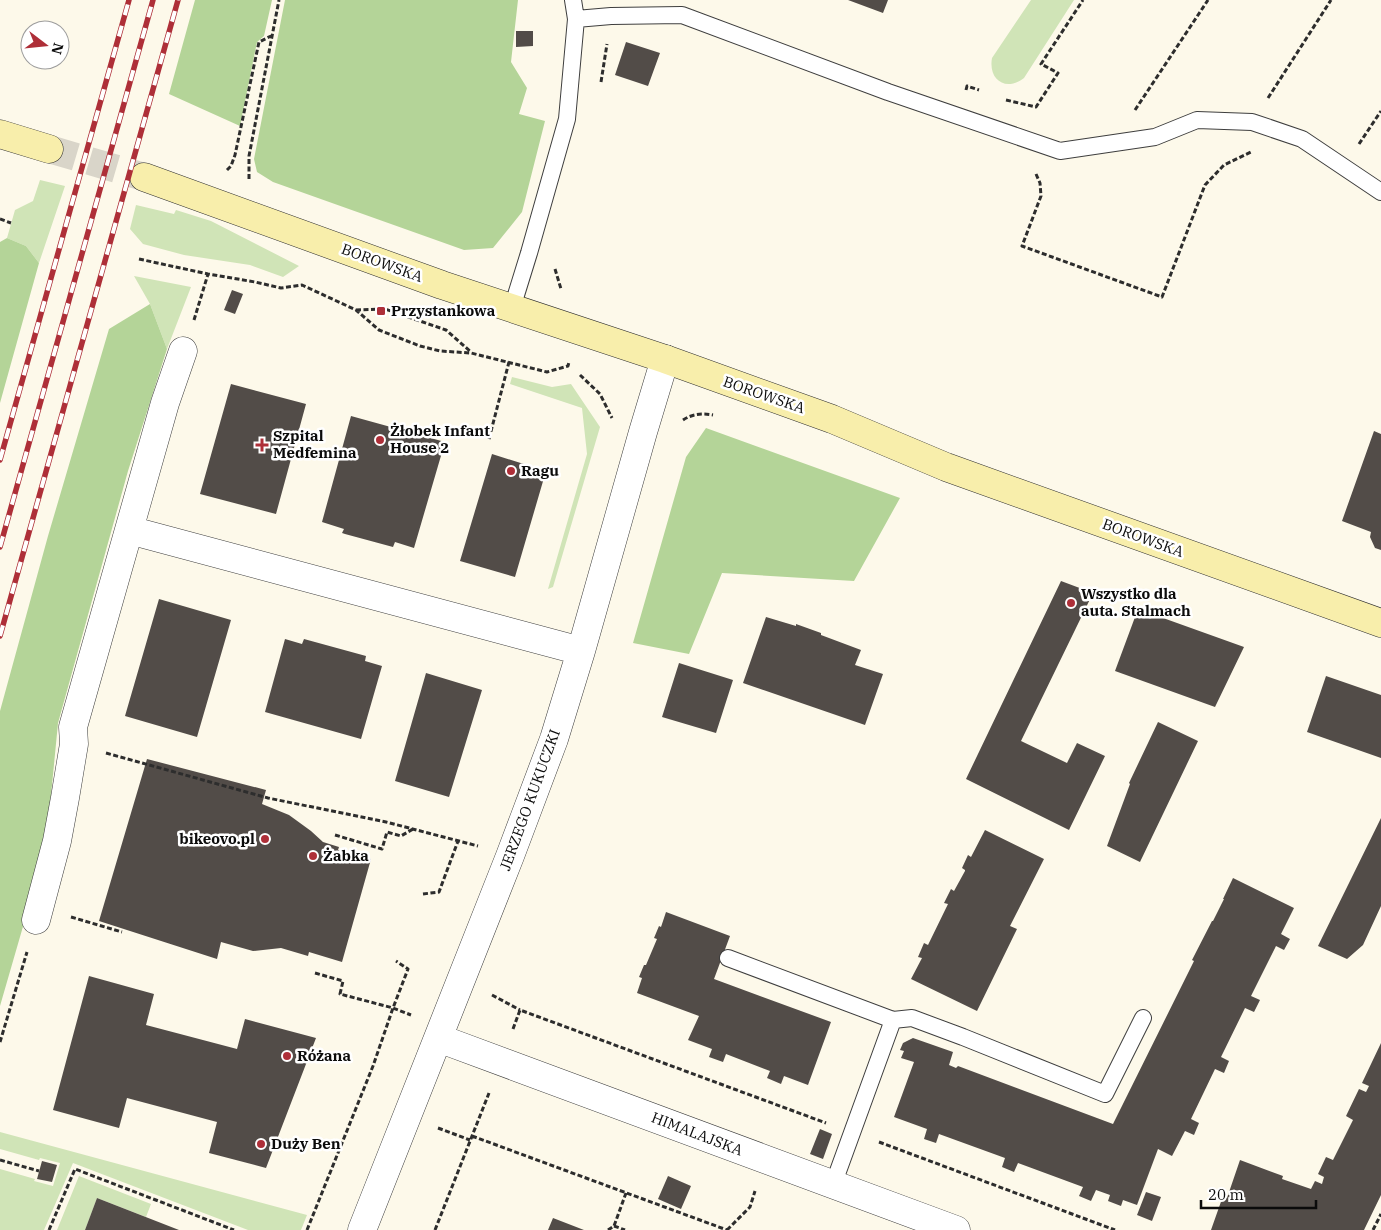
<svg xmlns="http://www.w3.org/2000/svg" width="1381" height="1230" font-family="'IBM Plex Serif',serif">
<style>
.green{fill:#d0e4b7}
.forest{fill:#b4d498}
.building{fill:#524c48}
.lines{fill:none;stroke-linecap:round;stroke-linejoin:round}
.secondary-tunnel{stroke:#d9d5c9;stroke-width:28;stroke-dasharray:28 14;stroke-linecap:butt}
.lane-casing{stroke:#3e3e3e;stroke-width:18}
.street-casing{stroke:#3e3e3e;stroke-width:29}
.secondary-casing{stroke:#2d2d2d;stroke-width:29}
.path{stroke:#2d2d2d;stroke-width:3;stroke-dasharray:5 2.5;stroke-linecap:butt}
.lane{stroke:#fff;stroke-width:16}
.street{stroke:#fff;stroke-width:28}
.secondary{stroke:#f8eeab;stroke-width:28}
.rail-casing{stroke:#ae2f38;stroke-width:5.5}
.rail{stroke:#fff;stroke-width:4;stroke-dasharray:11;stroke-linecap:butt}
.poi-dot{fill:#ae2f38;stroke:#fff;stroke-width:2}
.labels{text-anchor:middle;stroke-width:5;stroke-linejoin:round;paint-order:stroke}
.street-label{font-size:15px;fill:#0b0b0b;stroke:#fff}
.poi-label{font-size:15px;font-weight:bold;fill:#0b0b0b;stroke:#fff;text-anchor:start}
</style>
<rect width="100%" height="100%" fill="#fdf9ea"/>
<path class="green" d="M1031,0H1074L1024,78C1006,92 988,80 992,58Z
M40,180L65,186L39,263L26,246L7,238L15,210L33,201Z
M136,205L174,214L176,210L211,221L299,266L283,277L250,265L184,255L143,244L130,229Z
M134,276L191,287L167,349L150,304Z
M512,377L552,387L571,384L600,427L553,587L548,589L587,454L582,408L510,384Z
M0,1132L307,1215L301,1230H248L73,1163L44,1230H0V1169L35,1179L34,1181L53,1186L60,1163L40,1158L39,1160L0,1149Z
M79,1176L151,1204L146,1217L97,1198L85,1230H57Z"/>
<path class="forest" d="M195,0H272L264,36L257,42L240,126L169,94Z
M285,0H518L511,62L527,88L519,114L545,121L522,212L493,248L464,250L273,182L257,172L254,159Z
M7,238L26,246L39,263L0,403V242Z
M150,304L167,349L128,471L58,723L46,847L0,1006V711L48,536L109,329Z
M706,428L900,498L854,581L722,573L689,654L633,643L686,457Z"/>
<path class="building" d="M848,0H888L883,13Z
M516,31H533V46L516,47Z
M626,42L660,53L648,86L615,75Z
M232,290L243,294L235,314L224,310Z
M231,384L306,404L276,514L200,494Z
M351,416L445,442L414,548L395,542L393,547L345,534L342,533L344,529L322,522Z
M1374,431L1381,434V550L1375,548L1370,537L1371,532L1342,521Z
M492,454L546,471L515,577L460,561Z
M1061,581L1093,593L1021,741L1067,763L1077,743L1105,756L1069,830L966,779Z
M159,599L231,620L197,737L125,716Z
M1138,609L1244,647L1215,707L1115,671Z
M766,617L796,626V624L821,633V635L861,650L855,665L883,674L865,725L743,683Z
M285,639L302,644L304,639L366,656L365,661L382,666L361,739L265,712Z
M679,663L733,680L716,733L662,717Z
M426,673L482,690L449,797L395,781Z
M1326,676L1381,695V758L1307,732Z
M1158,722L1198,741L1140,862L1107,846L1130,784L1129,783Z
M147,759L266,790L262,804L289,815L311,831L323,842L339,847L338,850L371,859L342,962L309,952L308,956L281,948L253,951L221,942L217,959L99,921Z
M1381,818V906L1363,945L1347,959L1318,946Z
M985,830L1044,859L1010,926L1017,929L977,1011L911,979L922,958L918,957L924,943L928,945L948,904L944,903L951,889L954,891L965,871V870L962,868L968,855L971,857Z
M1233,878L1294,908L1281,934L1290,939L1284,950L1276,946L1251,996L1260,1000L1254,1012L1245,1008L1221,1057L1229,1061L1224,1073L1215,1069L1191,1119L1199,1123L1194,1135L1185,1131L1172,1156L1158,1149L1137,1205L1123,1200L1121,1206L1108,1201L1110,1195L1096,1190L1091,1201L1079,1196L1083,1187L1018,1163L1014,1172L1002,1167L1005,1158L939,1134L936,1143L924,1139L927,1129L894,1117L914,1062L901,1058L904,1051L900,1050L903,1043L913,1038L953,1052L949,1065L956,1068L958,1066L1113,1124L1194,961L1192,960L1212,921H1213L1224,899H1223Z
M666,912L730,936L714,979L831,1022L808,1085L784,1076L781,1084L767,1078L770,1071L726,1054L723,1062L709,1057L712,1049L688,1040L699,1016L637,993L642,978L639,977L644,965H646L657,939L654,938L659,926L661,927Z
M89,976L154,994L146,1025L237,1049L245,1019L316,1038L266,1168L209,1153L217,1122L127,1098L119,1128L53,1110Z
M1381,1043V1195L1364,1230H1211L1223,1196L1227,1198L1240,1160L1283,1176L1282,1179L1311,1189L1315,1181L1322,1184L1324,1177L1318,1174L1326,1157L1333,1160L1353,1120L1346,1116L1359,1089L1366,1092L1369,1086L1362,1083Z
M820,1129L832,1134L823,1159L810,1154Z
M42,1161L57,1165L52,1182L37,1179Z
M668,1176L691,1186L681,1209L658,1199Z
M1146,1192L1161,1197L1152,1221L1137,1215Z
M97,1198L179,1230H85Z
M553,1218L584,1230H548Z"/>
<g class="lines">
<path class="secondary-tunnel" d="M49,149L144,177"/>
<defs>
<path id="lane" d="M576,19L611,16L682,15L888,92L1060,151L1155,137L1197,120L1252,122L1302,139L1381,192
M512,308L529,253L567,119L576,19L573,0
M728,958L893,1020L833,1185
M893,1020L912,1018L963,1037L1105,1094L1143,1018"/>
<path id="street" d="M129,530L581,651
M36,920L57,841L65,798L74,744L73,727L165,403L183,351
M438,1038L956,1230
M362,1230L510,856L554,739L581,651L643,432L665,359"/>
<path id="secondary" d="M0,134L49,149
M144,177L442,285L665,359L832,419L946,467L1381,623"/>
</defs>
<use href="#lane" class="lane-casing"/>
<use href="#street" class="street-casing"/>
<use href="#secondary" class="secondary-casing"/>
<path class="path" d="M601,82L607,44
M966,90L967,86L979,90
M1268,98L1331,0
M1006,100L1036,107L1058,73L1041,64L1083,0
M1135,110L1208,0
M1359,144L1381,111
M227,170L231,166L235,155L259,42L271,36
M1036,174L1040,183L1041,196L1022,246L1162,297L1205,185L1224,165L1251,152
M249,179V156L279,0
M0,219L11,223
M139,259L208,274L255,282L281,288L302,285L356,310L379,330L420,346L440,351L471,353L547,372L568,366L569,362
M555,269L561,289
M356,310L385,309L446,330L471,352
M194,320L208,274
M580,375L600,394L612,418
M683,420C692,414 702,413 713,415
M489,439L509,362
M106,753L268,798L386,822L478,846
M335,835L382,849L387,832L401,836L413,829
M423,894L439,892L458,841
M71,917L122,932
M315,973L343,981L340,994L393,1008L411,1015
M492,995L520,1010
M513,1029L520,1010L826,1123
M0,1042L27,952
M438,1128L470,1140
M472,1136L727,1230
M879,1142L1115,1230
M0,1160L39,1171
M614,1226L625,1230
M49,1230L75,1169L234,1230
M307,1230L373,1066L393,1008L408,969L396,961
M435,1230L489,1093
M608,1230L614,1226L626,1193
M727,1230L750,1207L755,1191
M1373,1230L1381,1214"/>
<use href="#lane" class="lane"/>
<use href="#street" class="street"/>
<use href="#secondary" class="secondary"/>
<defs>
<path id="rail" d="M0,460L129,0
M0,547L153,0
M0,636L178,0"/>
</defs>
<use href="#rail" class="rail-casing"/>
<use href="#rail" class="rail"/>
</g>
<g class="poi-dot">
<rect x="376" y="306" width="10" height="10" rx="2.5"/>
<circle cx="380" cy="440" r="5"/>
<path d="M259.5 437.5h5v5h5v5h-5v5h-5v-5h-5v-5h5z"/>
<circle cx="511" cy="471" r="5"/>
<circle cx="1071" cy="603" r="5"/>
<circle cx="265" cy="839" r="5"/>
<circle cx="313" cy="856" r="5"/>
<circle cx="287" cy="1056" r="5"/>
<circle cx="261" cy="1144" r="5"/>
</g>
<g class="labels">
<g class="street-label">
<text transform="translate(382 263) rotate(20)" y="5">BOROWSKA</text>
<text transform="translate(764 395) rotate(19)" y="5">BOROWSKA</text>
<text transform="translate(1143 538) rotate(20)" y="5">BOROWSKA</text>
<text transform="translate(530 800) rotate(-70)" y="5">JERZEGO KUKUCZKI</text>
<text transform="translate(697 1134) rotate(21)" y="5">HIMALAJSKA</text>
</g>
<g class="poi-label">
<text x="391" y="316">Przystankowa</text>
<text x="390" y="436">Żłobek Infant<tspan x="390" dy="17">House 2</tspan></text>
<text x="273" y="441">Szpital<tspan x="273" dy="17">Medfemina</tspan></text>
<text x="521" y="476">Ragu</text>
<text x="1081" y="599">Wszystko dla<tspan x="1081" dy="17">auta. Stalmach</tspan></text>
<text x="255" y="844" text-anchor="end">bikeovo.pl</text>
<text x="323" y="861">Żabka</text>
<text x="297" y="1061">Różana</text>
<text x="271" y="1149">Duży Ben</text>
</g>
</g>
<g transform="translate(45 45) rotate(106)"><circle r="24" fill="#ffffff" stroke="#9d9d9d"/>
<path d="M0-4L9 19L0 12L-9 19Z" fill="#ae2f38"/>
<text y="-8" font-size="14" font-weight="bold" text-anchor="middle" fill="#0b0b0b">N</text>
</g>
<path d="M1201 1200v8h115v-8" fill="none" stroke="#0b0b0b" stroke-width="2.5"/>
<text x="1208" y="1200" font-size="15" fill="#0b0b0b" stroke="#ffffff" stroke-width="4" paint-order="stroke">20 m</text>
</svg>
